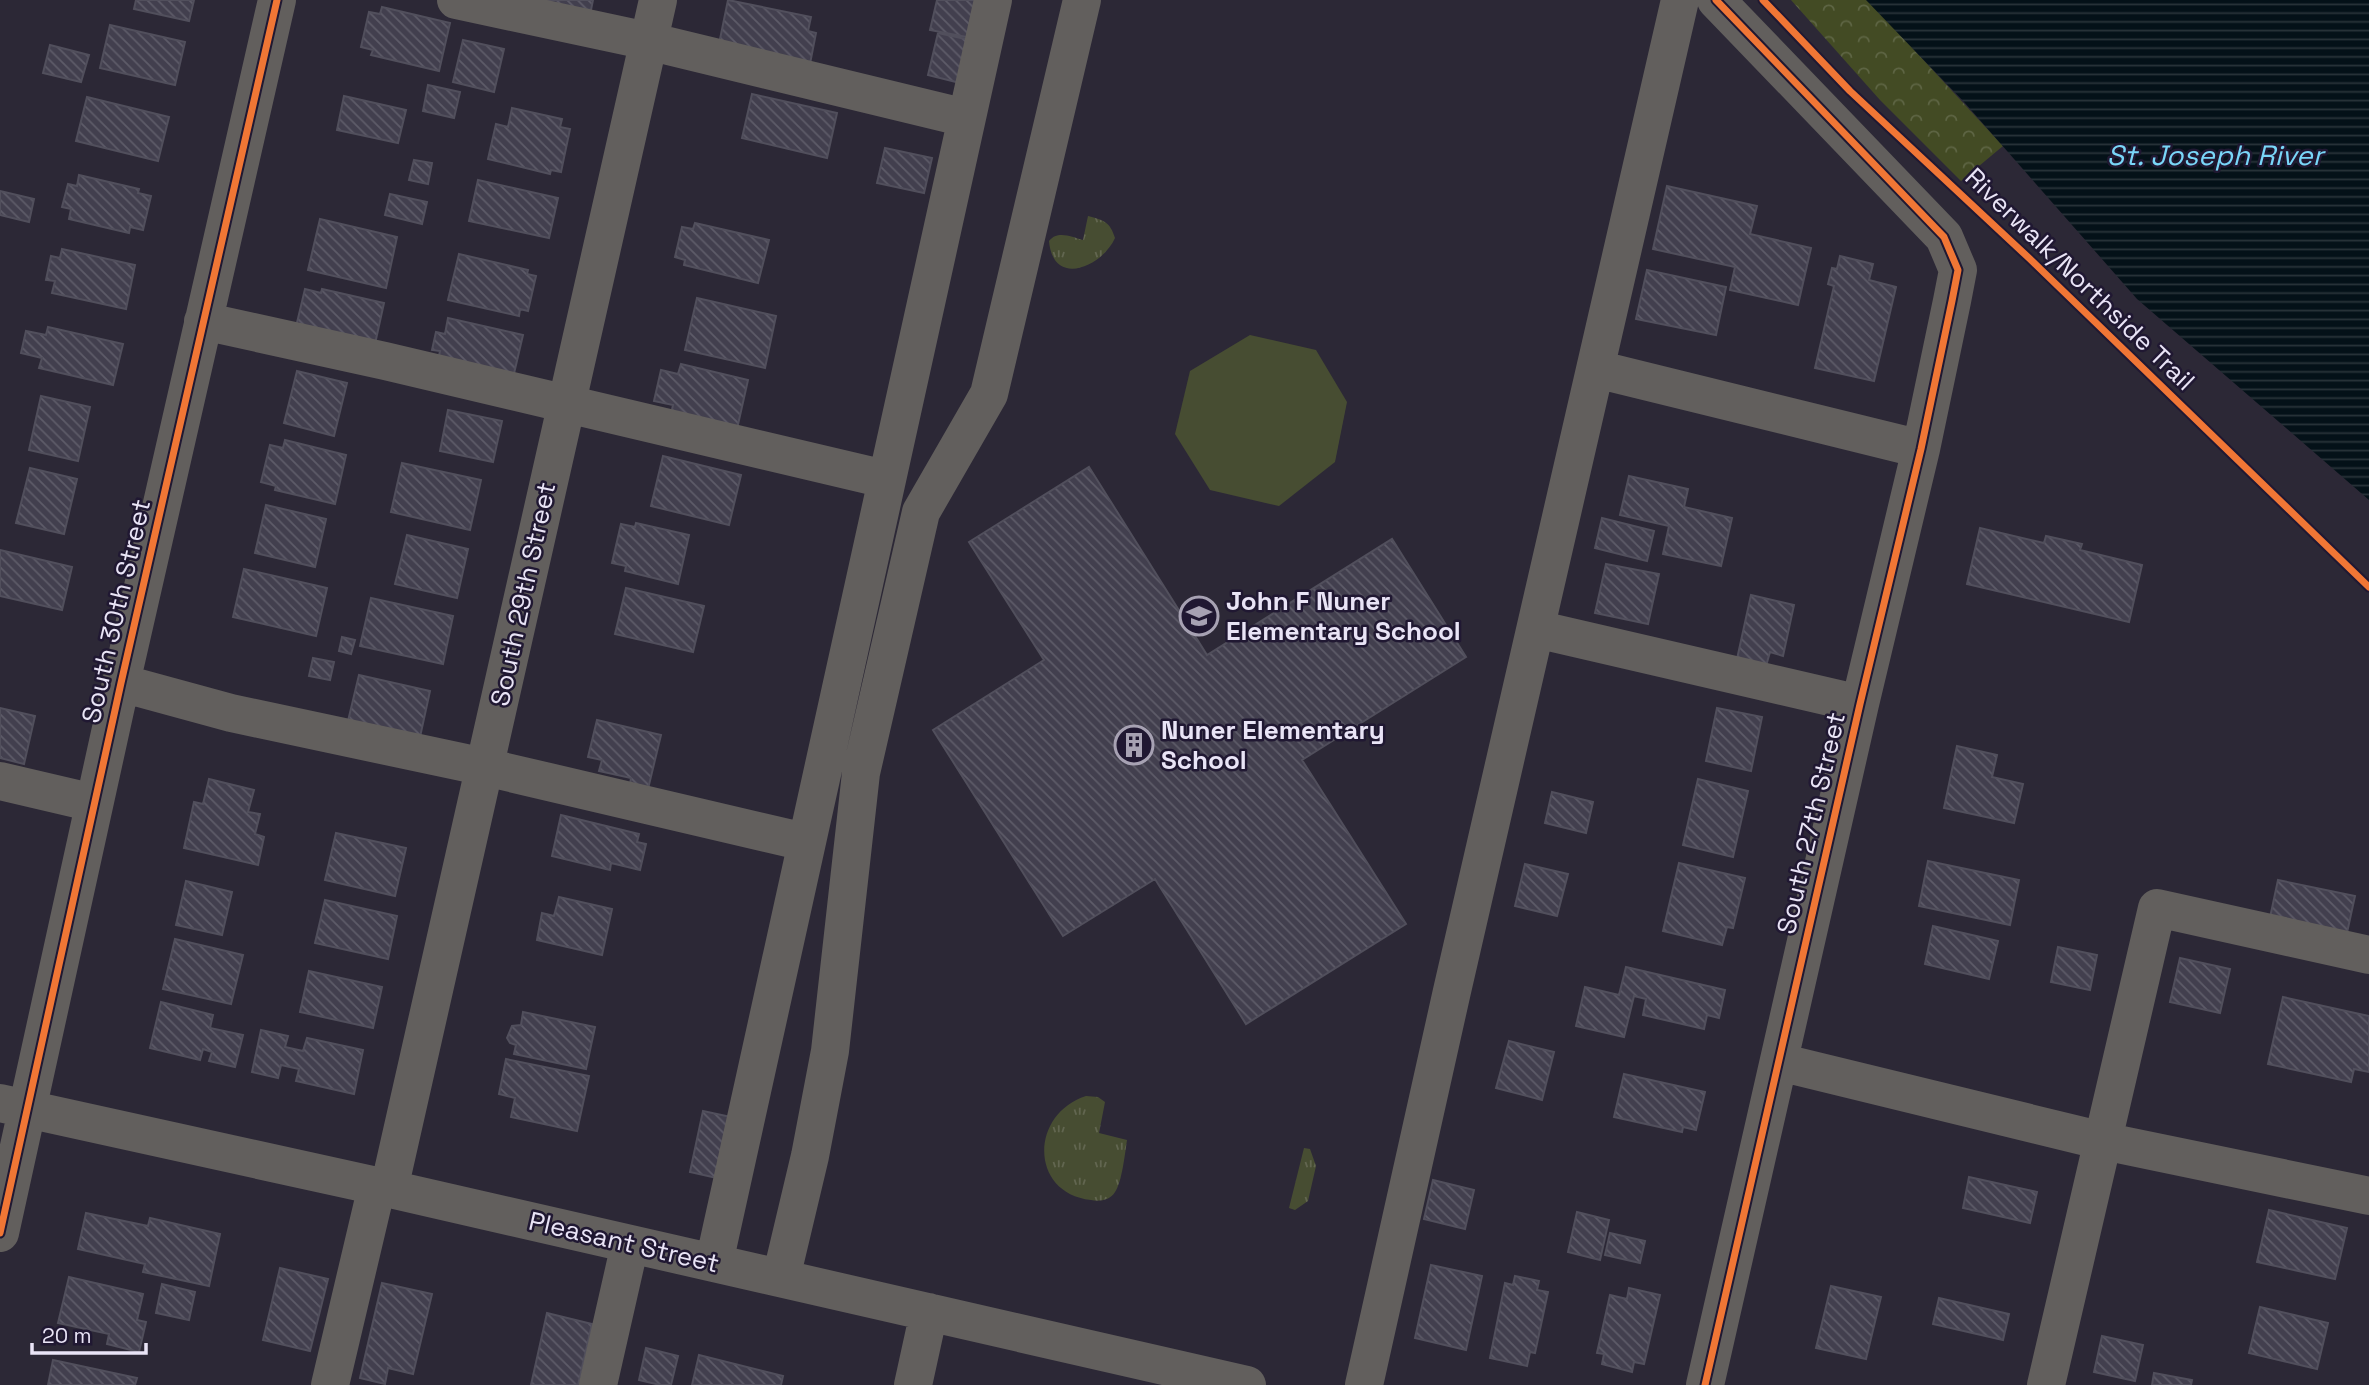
<svg xmlns="http://www.w3.org/2000/svg" width="2369" height="1385" font-family="'Space Grotesk',sans-serif">
<style>
.grass{fill:url(#grass-tufts)}
.forest{fill:url(#forest-crowns)}
.park{fill:#474d32}
.water{fill:url(#water-rules)}
.building{fill:url(#building-back-hatch);stroke:#514f5c;stroke-width:2}
.lines{fill:none;stroke-linecap:round;stroke-linejoin:round}
.minor{stroke:#625f5d;stroke-width:38}
.cycleway-casing{stroke:#201832;stroke-width:11}
.cycleway{stroke:#f07635;stroke-width:7}
.labels{text-anchor:middle;stroke-width:5;stroke-linejoin:round;paint-order:stroke}
.street-label{font-size:26px;fill:#e9e4f6;stroke:#201832}
.poi-label{font-size:26px;font-weight:bold;fill:#e9e4f6;stroke:#201832;text-anchor:start}
.water-label{font-size:28px;font-style:italic;fill:#79d6f8;stroke:#201832}
</style>
<defs>
<pattern id="grass-tufts" width="24" height="20" patternUnits="userSpaceOnUse" patternTransform="scale(1.75)"><rect width="24" height="20" fill="#474d32"/><path d="M3 7l-1-3M5 7V3M7 7l1-3M15 17l-1-3M17 17v-4M19 17l1-3" fill="none" stroke="#626650"/></pattern>
<pattern id="forest-crowns" width="20" height="18" patternUnits="userSpaceOnUse" patternTransform="scale(1.75)"><rect width="20" height="18" fill="#434b24"/><path d="M2 6a3 3 0 1 1 6 0M12 15a3 3 0 1 1 6 0" fill="none" stroke="#5e6544"/></pattern>
<pattern id="water-rules" width="6" height="5" patternUnits="userSpaceOnUse" patternTransform="scale(1.75)"><rect width="6" height="5" fill="#041118"/><path d="M0 2.5h6" fill="none" stroke="#29343a"/></pattern>
<pattern id="building-back-hatch" width="6" height="6" patternUnits="userSpaceOnUse" patternTransform="scale(1.75)"><rect width="6" height="6" fill="#423f4e"/><path d="M-1 5l2 2M0 0l6 6M5-1l2 2" fill="none" stroke="#5d5b68"/></pattern>
</defs>
<rect width="100%" height="100%" fill="#2c2836"/>
<path class="grass" d="M1088,216C1104,220 1110,222 1115,238C1102,267 1053,288 1049,241C1058,230 1071,237 1083,240Z
M1086,1096L1098,1097L1105,1102L1099,1133L1127,1140C1125,1153 1122,1182 1115,1192C1110,1200 1100,1202 1091,1200C1029,1193 1030,1114 1086,1096Z
M1304,1148L1310,1149L1316,1166L1308,1201L1295,1210L1289,1208Z"/>
<path class="forest" d="M1791,0H1868L2003,146L1961,181L1880,100Z"/>
<path class="park" d="M1250,335L1316,350L1347,402L1335,462L1279,506L1210,490L1175,434L1190,371Z"/>
<path class="water" d="M1866,0H2369V500L2137,299L1964,102Z"/>
<path class="building" d="M136,0H194L189,21L134,9Z
M518,0H593L591,10Z
M728,0L811,17L808,31L816,33L809,69L719,44Z
M937,0H980L972,38L930,30Z
M382,7L450,23L439,71L371,55L373,50L361,47L369,12L380,14Z
M110,25L185,42L175,85L100,68Z
M938,33L970,40L960,83L928,75Z
M463,40L504,49L494,92L453,82Z
M50,45L89,55L81,82L43,73Z
M428,85L460,92L454,118L423,111Z
M752,94L837,113L827,158L742,138Z
M344,96L406,110L398,143L337,130Z
M87,97L169,117L158,161L76,141Z
M512,108L562,119L560,127L570,129L561,172L551,170L550,174L488,159L496,124L508,127Z
M885,148L932,158L924,193L877,183Z
M414,160L432,163L428,184L409,180Z
M79,175L139,189L138,193L151,196L143,230L130,227L129,233L69,219L71,209L62,207L68,184L77,186Z
M478,180L558,198L549,238L469,221Z
M1667,186L1757,206L1750,234L1811,248L1798,305L1730,290L1735,267L1653,249Z
M0,191L34,199L29,222L0,215Z
M390,194L427,202L422,224L385,215Z
M320,219L397,237L386,288L308,270Z
M695,223L769,240L758,283L684,265L685,260L675,257L682,227L693,229Z
M62,249L135,265L126,309L52,293L55,281L46,280L51,256L60,258Z
M459,254L528,270L527,274L536,276L528,311L520,309L519,316L448,300Z
M1840,256L1873,264L1869,280L1896,287L1874,381L1815,368L1834,286L1828,284L1832,268L1837,269Z
M1647,270L1726,287L1716,335L1636,319Z
M305,289L321,293L322,289L384,303L373,353L295,331Z
M697,298L776,316L765,368L685,350Z
M448,318L523,335L512,382L437,366L440,351L432,350L436,332L445,334Z
M48,327L123,344L113,385L39,368L42,358L21,353L26,331L46,335Z
M681,364L748,380L737,429L671,414L673,405L654,401L661,370L678,374Z
M297,371L347,383L334,436L284,423Z
M41,396L90,407L78,461L29,450Z
M448,410L502,421L493,462L440,451Z
M285,440L346,455L335,504L275,490L276,486L261,482L270,445L283,448Z
M663,456L741,475L729,525L651,506Z
M402,463L481,480L470,530L391,512Z
M1089,467L1207,655L1392,539L1466,657L1302,760L1406,924L1246,1024L1155,879L1063,936L933,730L1044,660L969,542Z
M30,468L77,479L64,534L16,523Z
M1629,476L1688,489L1684,507L1732,518L1721,566L1663,554L1669,526L1620,515Z
M266,505L326,519L315,567L255,553Z
M1602,518L1654,531L1647,561L1595,548Z
M636,523L689,535L678,584L625,571L626,566L612,563L621,524L635,527Z
M1980,528L2044,543L2046,536L2082,544L2080,550L2142,565L2129,622L1967,584Z
M407,535L468,549L457,598L395,584Z
M0,550L72,567L62,610L0,596Z
M1606,564L1659,574L1648,624L1595,613Z
M244,569L327,588L316,636L233,617Z
M626,588L704,606L693,652L615,634Z
M1751,595L1794,605L1783,656L1770,652L1766,666L1737,659Z
M371,598L453,616L443,664L360,646Z
M342,637L355,640L351,654L339,651Z
M313,658L334,662L330,680L309,676Z
M359,675L430,691L420,737L348,721Z
M0,708L35,716L24,764L0,758Z
M1717,708L1762,717L1751,771L1706,761Z
M597,720L661,735L648,789L630,784L631,778L599,771L602,760L588,757Z
M1957,746L1997,755L1992,777L2023,784L2014,823L1944,808Z
M209,779L254,790L248,812L260,814L255,834L264,837L258,865L184,848L194,802L203,804Z
M1698,779L1748,791L1733,857L1683,845Z
M1552,792L1593,802L1586,833L1545,823Z
M561,815L639,834L637,842L646,844L640,870L611,863L610,870L552,856Z
M336,833L406,848L395,896L325,880Z
M1928,861L2019,880L2010,925L1919,906Z
M1679,863L1745,878L1733,928L1727,927L1722,945L1663,931Z
M1525,864L1568,874L1557,916L1515,906Z
M2278,880L2355,896L2345,942L2268,927Z
M186,881L232,892L222,935L176,925Z
M559,897L612,909L602,955L537,940L542,913L554,916Z
M325,900L397,916L388,959L315,943Z
M1933,926L1998,941L1989,979L1925,964Z
M175,939L243,955L231,1004L163,989Z
M2058,947L2097,955L2090,990L2051,982Z
M2180,958L2230,969L2220,1013L2170,1002Z
M1626,967L1725,990L1719,1018L1707,1015L1704,1029L1643,1015L1646,999L1634,996L1624,1037L1576,1026L1585,987L1619,995Z
M309,971L382,987L373,1028L300,1012Z
M2283,997L2369,1016V1072L2354,1069L2351,1082L2268,1064Z
M161,1002L213,1015L210,1028L243,1035L235,1067L209,1061L212,1052L203,1049L200,1060L150,1048Z
M523,1012L595,1027L586,1069L514,1054L516,1045L510,1043L507,1038L512,1026L521,1025Z
M261,1030L288,1036L285,1047L303,1051L307,1038L363,1050L354,1094L296,1081L299,1069L281,1065L278,1078L252,1072Z
M1509,1041L1554,1052L1542,1100L1496,1088Z
M506,1059L589,1076L577,1131L511,1117L515,1098L499,1094Z
M1624,1074L1705,1092L1696,1130L1683,1127L1682,1132L1614,1117Z
M703,1111L731,1117L717,1178L690,1172Z
M1969,1177L2037,1192L2030,1223L1963,1208Z
M1433,1180L1474,1190L1465,1229L1424,1219Z
M2269,1210L2347,1228L2335,1279L2257,1262Z
M1577,1212L1609,1220L1600,1260L1568,1252Z
M86,1213L148,1226L150,1218L220,1234L209,1286L143,1272L145,1264L78,1249Z
M1610,1233L1645,1241L1640,1263L1605,1255Z
M1431,1265L1482,1276L1466,1350L1415,1338Z
M280,1268L328,1279L310,1351L263,1340Z
M1515,1276L1539,1281L1537,1290L1548,1292L1535,1353L1530,1352L1527,1366L1490,1358L1505,1283L1513,1285Z
M69,1277L143,1294L137,1320L146,1322L139,1352L107,1344L109,1334L58,1323Z
M382,1283L432,1294L413,1374L388,1368L385,1384L360,1378Z
M162,1284L195,1292L189,1320L156,1313Z
M1831,1286L1881,1297L1866,1359L1816,1348Z
M1629,1288L1660,1295L1644,1364L1634,1362L1632,1372L1602,1364L1604,1354L1597,1353L1610,1295L1627,1299Z
M1939,1298L2009,1314L2003,1340L1933,1324Z
M2260,1307L2328,1323L2317,1369L2249,1353Z
M547,1313L592,1324L578,1385H531Z
M2102,1336L2143,1345L2135,1381L2094,1372Z
M646,1348L678,1356L671,1385H660L639,1380Z
M699,1355L783,1376L781,1385H692Z
M53,1360L137,1378L135,1385H48Z
M2154,1373L2192,1380L2191,1385H2152Z"/>
<g class="lines">
<path class="minor" d="M456,0L648,41L966,118
M203,321L385,361L885,479
M1596,369L1921,449
M1536,629L1860,704
M121,683L231,713L485,767L805,842
M0,781L94,803
M1779,1062L2103,1141L2369,1196
M0,1103L377,1186L1247,1385
M389,1189L658,0
M0,1233L121,683L277,0
M714,1263L993,0
M781,1278L810,1156L830,1051L861,773L921,512L989,394L1082,0
M330,1385L377,1186
M598,1385L630,1244
M913,1385L929,1312
M1364,1385L1452,991L1680,0
M1705,1385L1860,704L1921,449L1952,301L1958,270L1944,237L1716,0
M2046,1385L2157,908L2369,955"/>
<defs>
<path id="cycleway" d="M1763,0L1850,91L2030,259L2369,587
M0,1233L121,683L277,0
M1705,1385L1860,704L1921,449L1952,301L1958,270L1944,237L1716,0"/>
</defs>
<use href="#cycleway" class="cycleway-casing"/>
<use href="#cycleway" class="cycleway"/>
</g>
<defs>
<symbol id="school-ring" viewBox="-11 -11 22 22"><circle r="9.5" fill="#201832" stroke="#a7a2b3" stroke-width="1.5"/><path d="M0-5L7-2L0 1L-7-2ZM-4 1L0 2.5L4 1V4Q0 6-4 4Z" fill="#a7a2b3"/></symbol>
<symbol id="building-ring" viewBox="-11 -11 22 22"><circle r="9.5" fill="#201832" stroke="#a7a2b3" stroke-width="1.5"/><path d="M-4-6H4V6H1V3H-1V6H-4ZM-2.5-4.3h1.7v1.8h-1.7ZM.8-4.3h1.7v1.8H.8ZM-2.5-1h1.7V.8h-1.7ZM.8-1h1.7V.8H.8Z" fill="#a7a2b3"/></symbol>
</defs>
<g fill-rule="evenodd">
<use href="#school-ring" x="1177" y="594" width="44" height="44"/>
<use href="#building-ring" x="1112" y="723" width="44" height="44"/>
</g>
<g class="labels">
<g class="street-label">
<text transform="translate(2080 279) rotate(44)" y="9">Riverwalk/Northside Trail</text>
<text transform="translate(523 594) rotate(-78)" y="9">South 29th Street</text>
<text transform="translate(116 611) rotate(-77)" y="9">South 30th Street</text>
<text transform="translate(1811 823) rotate(-77)" y="9">South 27th Street</text>
<text transform="translate(624 1242) rotate(13)" y="9">Pleasant Street</text>
</g>
<g class="poi-label">
<text x="1226" y="610">John F Nuner<tspan x="1226" dy="30">Elementary School</tspan></text>
<text x="1161" y="739">Nuner Elementary<tspan x="1161" dy="30">School</tspan></text>
</g>
<g class="water-label">
<text x="2215" y="165">St. Joseph River</text>
</g>
</g>
<path d="M32 1343v10h114v-10" fill="none" stroke="#e9e4f6" stroke-width="3.5"/>
<text x="42" y="1343" font-size="21" fill="#e9e4f6" stroke="#201832" stroke-width="5" paint-order="stroke">20 m</text>
</svg>
